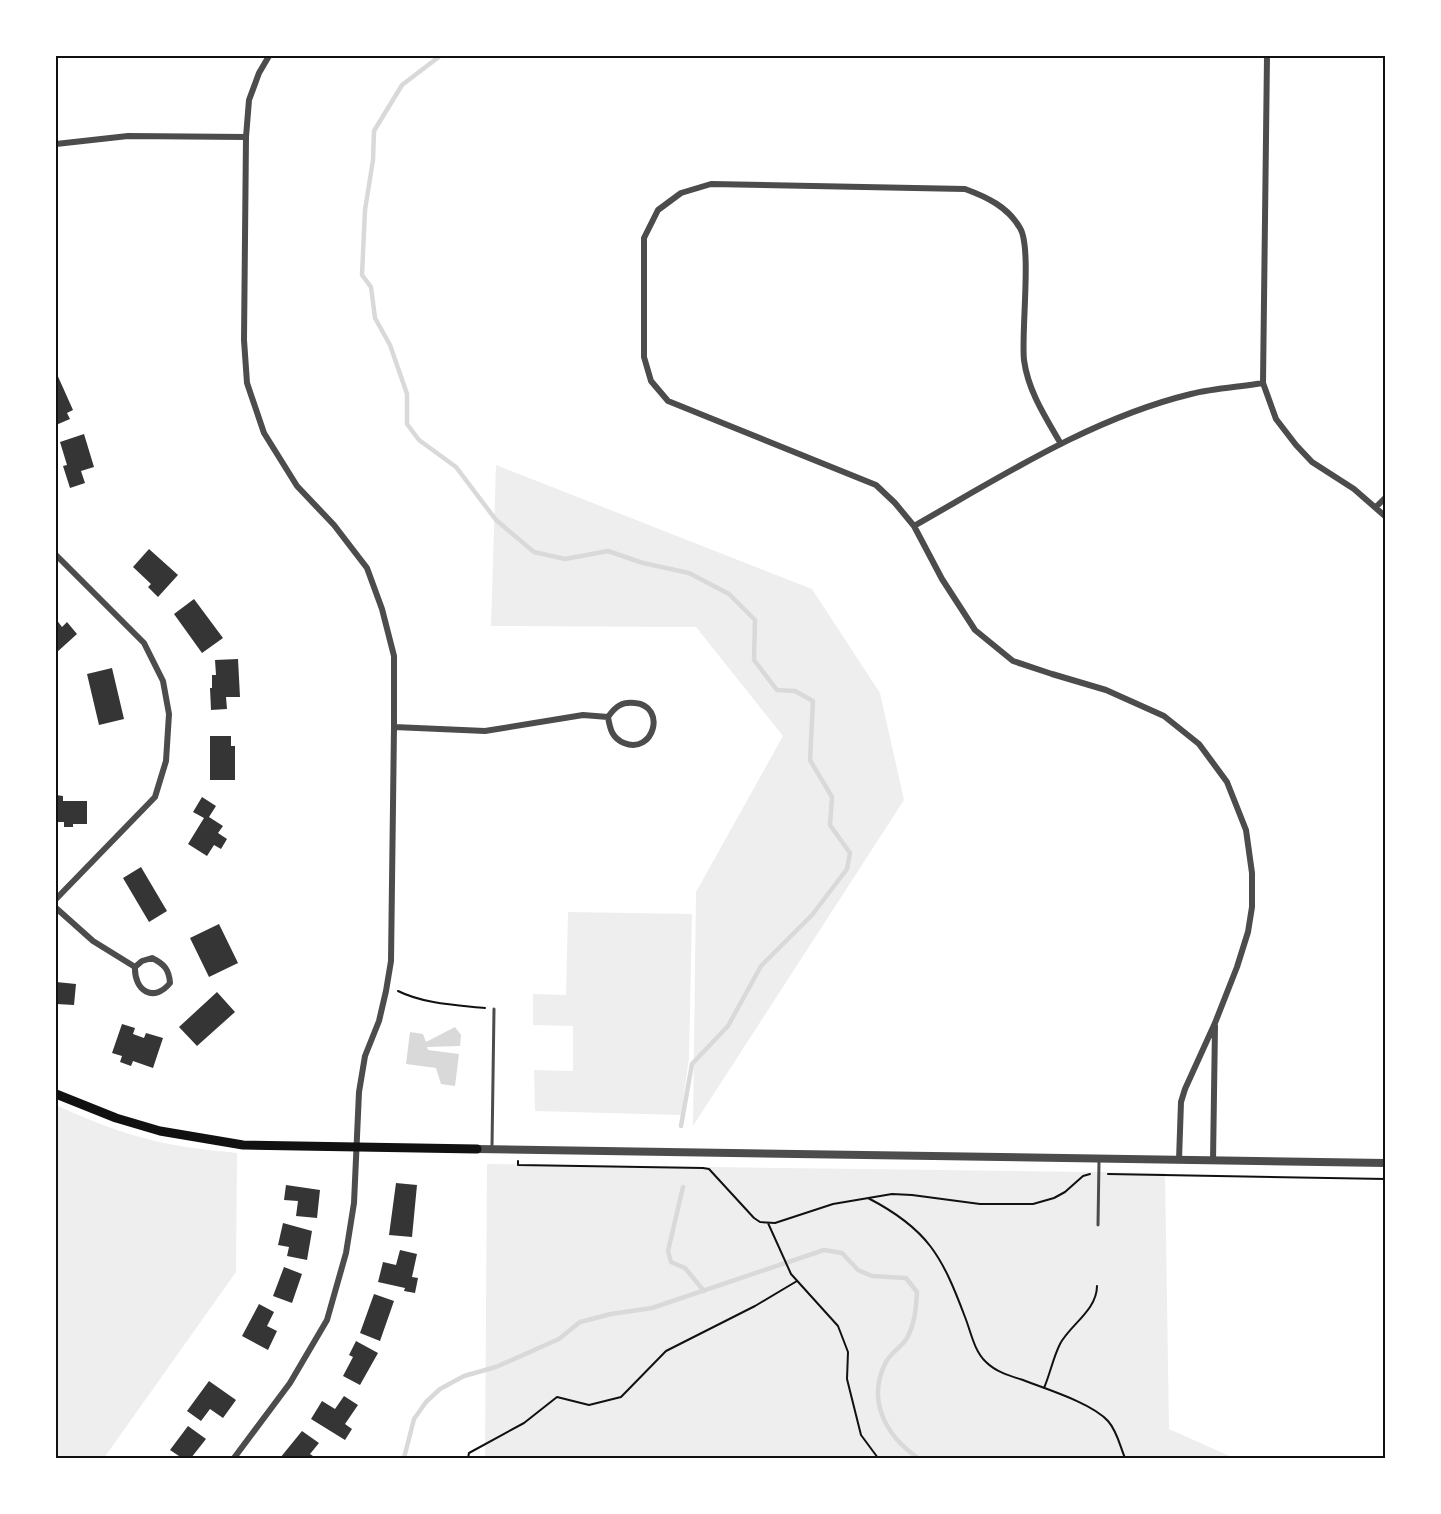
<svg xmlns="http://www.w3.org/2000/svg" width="1441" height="1514" font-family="'Fira Sans Condensed',sans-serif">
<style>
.green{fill:#eee}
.water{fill:#d9d9d9}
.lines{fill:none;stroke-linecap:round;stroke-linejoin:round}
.stream{stroke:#d9d9d9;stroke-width:4.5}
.building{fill:#353535}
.path{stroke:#111;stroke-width:2}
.service{stroke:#4c4c4c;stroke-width:3}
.minor{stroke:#4c4c4c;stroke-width:6}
.tertiary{stroke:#4c4c4c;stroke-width:8}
.secondary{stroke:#111;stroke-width:9}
.neatline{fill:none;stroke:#111;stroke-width:2}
</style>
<rect width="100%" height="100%" fill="#fff"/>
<path class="green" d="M496,465L812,589L880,693L904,800L693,1126L696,892L783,736L696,627L491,626Z
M568,912L692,914L689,1058L681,1115L535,1111L534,1070L573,1071V1026L533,1025V994L566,995Z
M56,1105C86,1119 118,1132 151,1140C179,1147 208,1150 237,1153L236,1272L104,1458H56Z
M487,1164L1165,1173L1169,1429L1234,1458H485Z"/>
<path class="water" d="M455,1027L461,1035L460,1046L427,1047L428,1050L459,1054L455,1086L441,1084L436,1068L406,1064L410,1032L423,1034L426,1042Z"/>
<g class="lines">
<path class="stream" d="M440,56L402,85L374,131L373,160L365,210L362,275L371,287L375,318L390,345L407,394V424L419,440L456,467L496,520L534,552L565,559L608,551L643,563L689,573L729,594L755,620L754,660L777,690L795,691L813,701L810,760L832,797L830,825L850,853L847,869L812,915L761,966L728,1026L692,1064L681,1126
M683,1187L668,1251L671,1262L685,1268L704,1291
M404,1458L414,1419L426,1402L440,1389L464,1376L496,1367L559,1339L580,1322L611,1314L652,1308L824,1250L842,1253L858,1270L872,1276L906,1278L917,1292C916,1309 915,1323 907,1338C902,1347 891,1352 886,1362C866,1400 886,1436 918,1458"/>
</g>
<path class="building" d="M56,372L73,410L67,413L70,419L56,425Z
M84,434L94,467L81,471L85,483L70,488L63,466L67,465L60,442Z
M149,549L178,575L158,597L148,587L151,584L133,567Z
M194,599L223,638L202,653L174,614Z
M56,619L62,627L67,622L77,634L56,653Z
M238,659L240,697H226L227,709L211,710L210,688H212V675H216L215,660Z
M112,668L124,719L99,725L87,674Z
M210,736H231V746H235V780H210Z
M56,795L63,796V801H87V824H73V827H64V822H56Z
M202,797L216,806L209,817L223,826L218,833L227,839L221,849L214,845L207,856L188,844L204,818L193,812Z
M141,867L167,911L149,922L123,878Z
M219,924L238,963L209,977L190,938Z
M56,982L76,984L74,1005L56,1004Z
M217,992L235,1012L197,1046L179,1027Z
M122,1024L135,1028L133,1034L144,1038L146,1033L163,1038L153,1068L133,1061L131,1066L120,1062L122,1056L112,1053Z
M396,1183L417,1185L412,1237L389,1235Z
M286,1185L320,1190L317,1218L296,1216L298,1201L284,1200Z
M283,1223L312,1231L307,1260L287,1256L289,1247L278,1245Z
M400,1250L417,1254L412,1277L418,1278L415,1293L404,1291L405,1288L378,1282L383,1262L396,1265Z
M284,1267L302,1274L292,1303L273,1296Z
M374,1294L394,1301L380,1341L360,1333Z
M259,1304L274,1312L267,1326L277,1331L268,1350L242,1336Z
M356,1341L378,1353L360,1385L343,1376L353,1357L349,1355Z
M209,1381L236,1400L223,1418L210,1409L201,1421L187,1411Z
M344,1396L358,1405L345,1424L352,1429L345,1440L311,1419L322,1401L335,1409Z
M188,1426L206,1439L191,1458H182L170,1450Z
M302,1431L319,1443L310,1454L316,1458H280Z"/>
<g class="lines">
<path class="path" d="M398,991C424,1004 457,1005 485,1008
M518,1161V1165L703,1168L709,1169L754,1218L760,1222L775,1223L833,1204L892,1194L912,1195L980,1204H1033L1054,1198L1065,1192L1083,1176L1090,1174
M1108,1174L1386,1179
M868,1198C928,1229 942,1256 965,1317C971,1332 974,1351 986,1362C996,1372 1010,1376 1023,1380C1046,1389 1092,1403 1108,1421C1117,1431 1120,1446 1125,1458
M768,1223L791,1274L838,1326L848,1352L847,1379L861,1435L878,1458
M1044,1388C1050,1374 1053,1358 1060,1344C1070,1325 1097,1310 1097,1286
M468,1458L469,1453L524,1423L557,1397L589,1405L621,1397L666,1351L755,1306L797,1281"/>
<path class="service" d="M492,1147L494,1009
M1098,1225L1099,1161"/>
<path class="minor" d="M1267,56L1263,383L1276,419L1296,445L1312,462L1354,489L1386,517
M56,144L128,136L246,137
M1061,444C1046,418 1028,391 1024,360C1021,332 1032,247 1020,228C1008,207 987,197 965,189L711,184L681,193L658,210L644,238V357L651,381L668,401L876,485L895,503L914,526L942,579L975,630L1013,661L1052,674L1106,690L1164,716L1199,744L1227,782L1246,830L1252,873V907L1248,932L1237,967L1215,1023L1185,1089L1181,1102L1179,1160
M1376,507L1386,497
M914,526C1002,476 1092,418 1191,394C1214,388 1240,387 1263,383
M56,555L144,643L163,681L169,714L166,761L155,797L56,899
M394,727L485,731L583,715L608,717C610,729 612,738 624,743C654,755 667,706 635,703C622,701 615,707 608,717
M56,908L93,941L135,967
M152,958C164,964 169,969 170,983C154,1003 134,991 135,967L142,961Z
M1213,1161L1215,1026
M234,1458L290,1383L327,1320L346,1253L354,1203L359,1092L365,1056L379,1021L386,991L391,961L394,727V656L382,609L367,568L334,525L297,486L264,433L247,383L244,340L246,137L249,100L259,73L269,56"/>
<path class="tertiary" d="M477,1149L1386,1163"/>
<path class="secondary" d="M56,1094L116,1118L160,1131L243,1145L477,1149"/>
</g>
<rect width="1441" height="1514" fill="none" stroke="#ffffff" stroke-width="114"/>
<rect x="57" y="57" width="1327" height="1400" class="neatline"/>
</svg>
